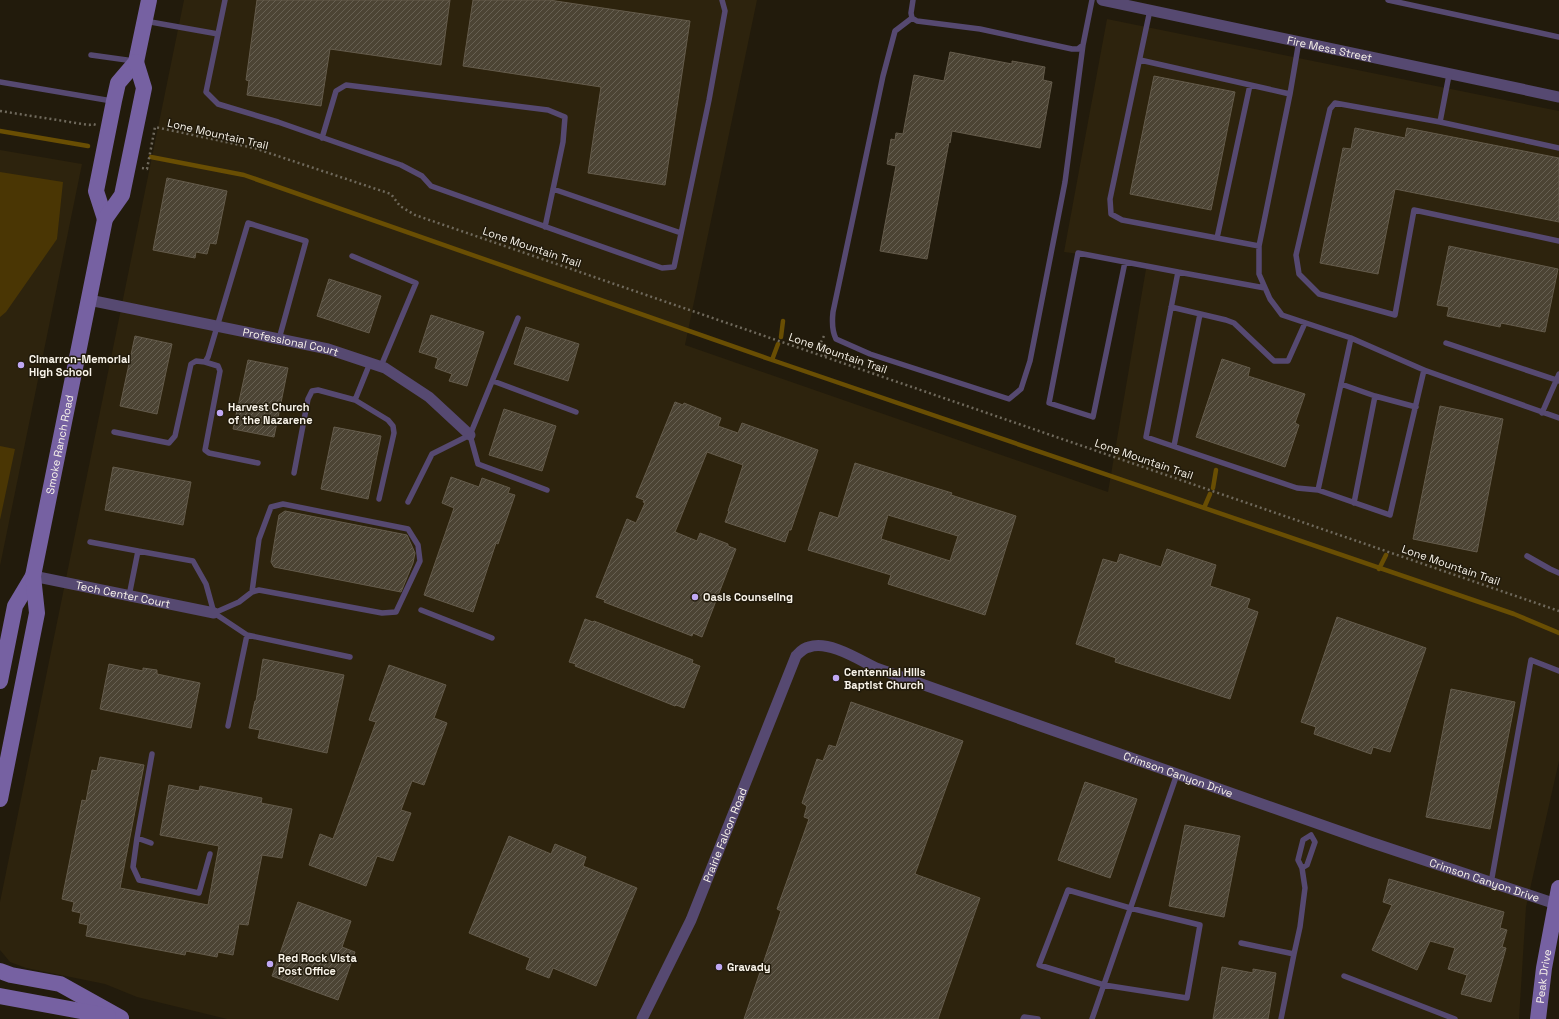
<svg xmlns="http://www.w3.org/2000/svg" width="1559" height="1019" font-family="'Space Grotesk',sans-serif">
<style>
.built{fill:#2d230d}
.green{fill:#4a3604}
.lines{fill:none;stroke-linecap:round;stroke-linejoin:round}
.stream{stroke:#694e03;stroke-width:4.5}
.building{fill:url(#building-hatch);stroke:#645b4b;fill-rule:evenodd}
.path{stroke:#6f695c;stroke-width:2.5;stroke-dasharray:2 3;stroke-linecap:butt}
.lane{stroke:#564971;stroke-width:5.5}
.street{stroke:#564971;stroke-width:11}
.secondary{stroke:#7661a2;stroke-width:16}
.poi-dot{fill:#c0a8f4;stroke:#221b0c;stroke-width:1.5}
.labels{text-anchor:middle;stroke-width:3;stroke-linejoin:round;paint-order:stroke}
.street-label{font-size:11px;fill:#f9f4ea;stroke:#221b0c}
.poi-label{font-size:11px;font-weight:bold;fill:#f9f4ea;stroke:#221b0c;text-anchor:start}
</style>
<defs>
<pattern id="building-hatch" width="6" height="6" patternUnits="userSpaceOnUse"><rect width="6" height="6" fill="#4c4434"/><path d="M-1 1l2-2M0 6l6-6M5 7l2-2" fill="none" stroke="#676052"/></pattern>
</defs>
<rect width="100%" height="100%" fill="#221b0c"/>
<path class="built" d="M184,0H757L685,345L1108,492L1147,263L1064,252L1107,19L1559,111V761L1526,907L1519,1019H227L137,997L105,984L26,968L10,962L0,950V902Z
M0,150L82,164L0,566Z"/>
<path class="green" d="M0,172L63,182L57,239L6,312L0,317Z
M0,446L15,449L0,520Z"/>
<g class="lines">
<path class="stream" d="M0,131L88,146
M151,157L244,175L772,360L1514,614L1559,633
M781,337L783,321
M772,360L778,344
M1213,488L1216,470
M1204,508L1210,494
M1379,569L1386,555"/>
</g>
<path class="building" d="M257,0H450L441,65L330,49L321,106L247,95L249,81L246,80Z
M473,0H549L690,21L665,185L588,173L601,87L463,66Z
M950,52L1012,64V61L1045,67L1043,80L1052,82L1040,148L952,131L950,143L949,142L927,259L880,251L896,166L887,164L891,139L895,140L896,133L903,134L914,75L944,81Z
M1154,76L1235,92L1211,210L1130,194Z
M1355,128L1405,138L1407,128L1559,158V222L1395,189L1378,274L1320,263L1343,148L1351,149Z
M167,178L227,191L216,244L210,243L207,254L196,252L195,258L153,250Z
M1449,246L1558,269L1545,332L1501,323L1500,327L1447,316L1449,307L1437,305Z
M329,279L381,296L369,333L317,316Z
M431,315L484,332L467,386L449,381L452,374L435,368L438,358L419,352Z
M526,327L579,344L568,381L514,364Z
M135,336L172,344L157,414L120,406Z
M1222,359L1250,368L1248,376L1305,394L1295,423L1299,425L1285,467L1196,437Z
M248,360L288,368L274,437L233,429Z
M675,402L683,405L684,403L721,418L718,426L738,433L742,423L818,450L791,530H789L785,542L725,522L729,511H728L743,465L707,452L675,532L697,541L700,533L728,544V546L736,549L702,637L693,633L692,636L604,602L605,600L596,597L627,519L636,523L645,503L643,502L644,500L636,497Z
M1440,406L1503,419L1477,552L1413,539Z
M504,409L556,426L542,471L489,455Z
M334,427L381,436L368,499L321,489Z
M855,463L952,493L951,495L1016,516L985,615L888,584L891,575L808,550L820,512L838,518ZM888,515L958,536L950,561L881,539Z
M113,467L191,482L183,525L105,510Z
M451,477L479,487L482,478L510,488L508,493L515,495L498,544L496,543L473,612L424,595L454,508L442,503Z
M285,511L407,535L415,553L413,563L401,592L274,567L271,562L279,515Z
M1167,549L1216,565L1210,586L1250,599L1247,608L1258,612L1230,699L1115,662L1116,658L1076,644L1103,559L1117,563L1120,554L1161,567Z
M1337,617L1426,648L1390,752L1373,747L1371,754L1314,734L1316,727L1301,722Z
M585,619L593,622L594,621L693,660L692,663L700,666L684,708L676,705L675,706L575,666L576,664L569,662Z
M263,659L344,675L327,753L258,738L260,730L249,728L255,701H256Z
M109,664L143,671V668L157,670V674L200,683L191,728L100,709Z
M389,665L446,685L434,718L447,723L424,785L412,781L401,810L411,813L393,861L377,856L366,886L309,865L320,834L333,839L376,722L369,720Z
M1451,689L1515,702L1490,829L1426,817Z
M851,702L963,741L915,874L980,898L938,1019H744L781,911L777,909L809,819L804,817L807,806L802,803L817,759L823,761L829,745L836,747Z
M100,757L144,765L120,888L208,905L219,846L160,835L169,785L199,791L200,786L262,798L261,803L292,809L282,858L262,855L248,925L239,924L233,955L218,952L217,957L186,951L185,955L86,936L88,925L79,923L81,913L72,911L74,902L62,899L82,800L86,801L92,770L97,771Z
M1085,782L1137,799L1110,878L1058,860Z
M1185,825L1240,836L1224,917L1169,906Z
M509,836L551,854L555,844L586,857L583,866L637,888L596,986L553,968L549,978L526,969L530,958L469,933Z
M1389,879L1504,912L1500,928L1507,930L1502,947L1506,948L1491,1002L1461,994L1467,975L1448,969L1455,948L1430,941L1417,970L1372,950L1392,905L1383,902Z
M298,902L351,921L342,947L355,952L338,1000L272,976Z
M1222,967L1253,973V969L1276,973L1268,1019H1213Z"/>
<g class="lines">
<path class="path" d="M0,111L89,125L93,124L96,125
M142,168L147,169L155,127L254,148L391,194L400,206L415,215L1559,611
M824,336L820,344L828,348L825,357"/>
<path class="lane" d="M225,0L206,92L218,104L278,122L401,165L422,176L431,186L662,268L674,267L709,100L725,11L722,0
M913,0L911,13L912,18L917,21L980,29L1072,49H1078L1083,45L1092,0
M1388,0L1559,37
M1150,10L1110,199L1111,214L1122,220L1259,246
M912,18L895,31L883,76L833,312C832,321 832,331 836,339L870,354L1009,399L1021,389L1030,361L1065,182L1083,45
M145,21L218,34
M1299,41L1290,94L1259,246V274L1270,299L1282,315L1351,338L1424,370L1559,418
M91,55L134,61
M1140,60L1290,94
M1449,75L1440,122L1335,103L1330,109L1296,255L1299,274L1319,294L1395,315L1414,210L1559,241
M0,82L112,101
M1440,122L1559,148
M322,138L336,91L346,85L548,110L565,117L563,142L545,227
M553,189L681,233
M1217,238L1250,85
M352,256L416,283L381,366
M1125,262L1093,417L1049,403L1078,253L1178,272
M1265,288L1178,272L1146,437L1297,488L1318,490L1351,338
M1171,307L1226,320L1234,323L1274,361H1288L1305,323
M518,318L470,435L478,464L547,490
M1446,343L1559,381
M205,362L218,366L220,371L205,450L209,453L258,463
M370,363L355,400L388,420L393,426L394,433L379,499
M493,381L576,412
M1341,384L1375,396
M1542,413L1559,374
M114,432L169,443L175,436L191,364L196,361L205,362L208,357L248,223L306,241L279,339
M1174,446L1200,314
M294,473L308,399L312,391L318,390L355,400
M1318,490L1390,515L1424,370
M408,502L432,454L470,435
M1354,503L1375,396L1416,407
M90,542L138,551
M1527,556L1550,569L1559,573
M129,596L138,551L193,561L206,584L214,613L247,635L350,657
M421,610L492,638
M214,613L239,602L252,592L259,590L382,613L396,612L420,561L418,545L408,529L283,504L271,507L259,539L252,592
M228,726L247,635
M1311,835L1315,842L1307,865L1302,868L1298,860L1303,840Z
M137,838L133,867L139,880L199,893L210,854
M151,843L137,838L152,754
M1491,883L1531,660L1559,671
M1068,890L1130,908L1200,925L1187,998L1104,985L1039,965Z
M1241,943L1294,954L1300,927L1305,888L1302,868
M1344,976L1455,1019
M1023,1019L1024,1017L1038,1019
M1092,1019L1177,774
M1281,1019L1294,954"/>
<g class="street">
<path id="s1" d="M1102,0C1254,32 1406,66 1559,97"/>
<path id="s2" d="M89,300L328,349L385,368L429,397L470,435"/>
<path id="s3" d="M33,576L214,613"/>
<path id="s4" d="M642,1019L691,920L796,656C800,652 803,648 809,647C828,640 858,659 876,668L1370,842L1556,904"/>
</g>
<g class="secondary">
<path d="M105,219L96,191L114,101L118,83L136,62L149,0"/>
<path d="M0,681L15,606L33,576"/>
<path id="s5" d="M0,799L37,613L33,576L105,219L122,195L144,88L136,62"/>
<path d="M0,971L11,975L60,984L121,1018"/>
<path d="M0,996L108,1016"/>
<path id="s6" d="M1538,1019L1544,968L1559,888"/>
</g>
</g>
<g class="poi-dot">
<circle cx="21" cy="365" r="4"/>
<circle cx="220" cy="413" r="4"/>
<circle cx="695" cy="597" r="4"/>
<circle cx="836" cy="678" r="4"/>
<circle cx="270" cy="964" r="4"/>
<circle cx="719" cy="967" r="4"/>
</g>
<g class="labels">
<g class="street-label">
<text dy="4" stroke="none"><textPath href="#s1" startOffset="233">Fire Mesa Street</textPath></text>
<text transform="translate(218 134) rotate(13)" y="4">Lone Mountain Trail</text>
<text transform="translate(532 247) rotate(19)" y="4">Lone Mountain Trail</text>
<text dy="4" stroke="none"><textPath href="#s2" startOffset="206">Professional Court</textPath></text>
<text transform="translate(838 353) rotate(19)" y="4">Lone Mountain Trail</text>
<text dy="4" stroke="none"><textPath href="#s5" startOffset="361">Smoke Ranch Road</textPath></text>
<text transform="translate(1144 459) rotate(19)" y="4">Lone Mountain Trail</text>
<text transform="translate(1451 565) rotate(19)" y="4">Lone Mountain Trail</text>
<text dy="4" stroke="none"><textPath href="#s3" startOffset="92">Tech Center Court</textPath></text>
<text dy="4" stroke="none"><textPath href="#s4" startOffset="803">Crimson Canyon Drive</textPath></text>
<text dy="4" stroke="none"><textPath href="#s4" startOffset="202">Prairie Falcon Road</textPath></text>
<text dy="4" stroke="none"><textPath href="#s4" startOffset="1127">Crimson Canyon Drive</textPath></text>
<text dy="4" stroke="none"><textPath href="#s6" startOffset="43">Peak Drive</textPath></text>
</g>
<g class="poi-label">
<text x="29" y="363">Cimarron-Memorial<tspan x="29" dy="13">High School</tspan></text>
<text x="228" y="411">Harvest Church<tspan x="228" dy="13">of the Nazarene</tspan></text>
<text x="703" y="601">Oasis Counseling</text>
<text x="844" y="676">Centennial Hills<tspan x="844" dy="13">Baptist Church</tspan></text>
<text x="278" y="962">Red Rock Vista<tspan x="278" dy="13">Post Office</tspan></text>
<text x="727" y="971">Gravady</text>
</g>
</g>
</svg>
